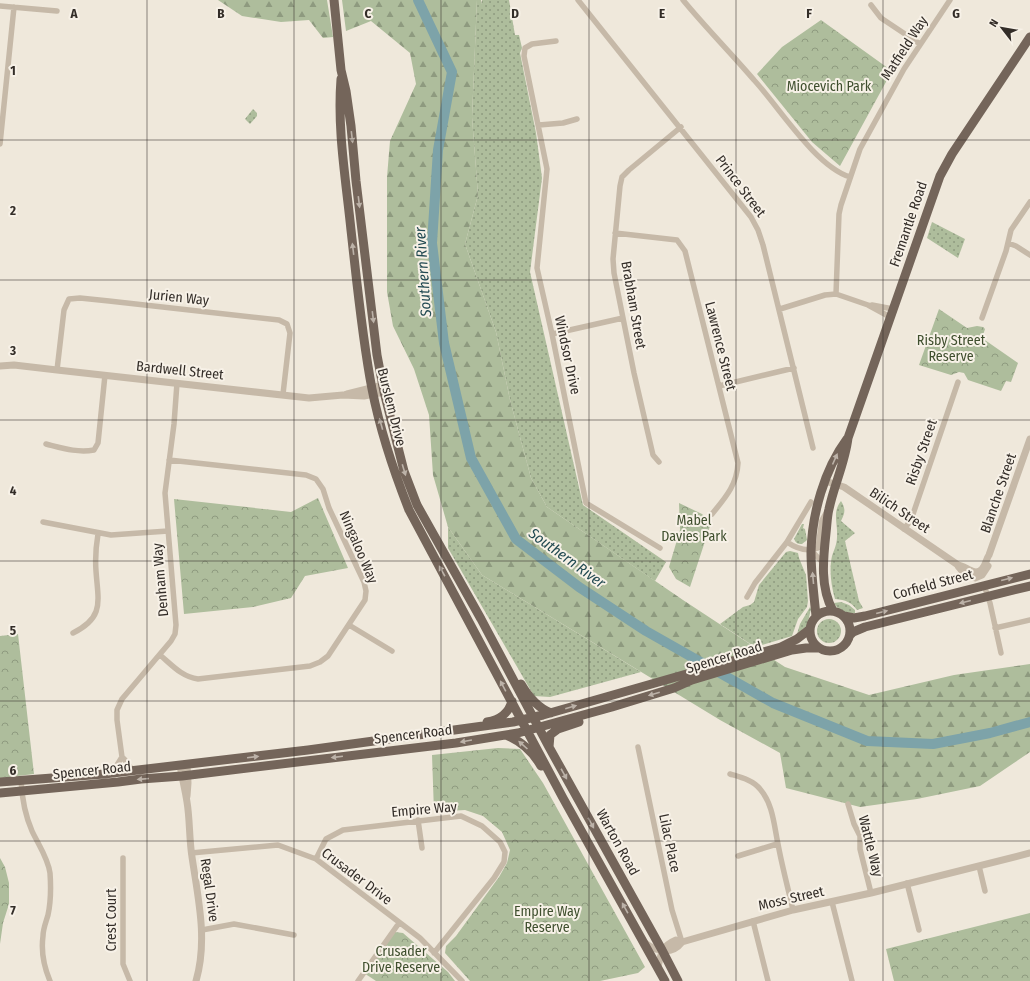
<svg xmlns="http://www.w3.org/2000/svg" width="1030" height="981" font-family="'Fira Sans Condensed',sans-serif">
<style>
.grass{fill:url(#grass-dots)}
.forest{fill:url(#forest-firs)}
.park{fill:url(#park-crowns)}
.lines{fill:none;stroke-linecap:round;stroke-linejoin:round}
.river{stroke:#7da3a9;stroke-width:10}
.minor{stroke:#c6b9a8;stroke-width:5.5}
.tertiary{stroke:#c6b9a8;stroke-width:7}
.primary{stroke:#74655a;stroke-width:9}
.oneway{fill:#bcb2a8}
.grid{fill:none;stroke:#332d28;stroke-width:1;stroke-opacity:0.55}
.labels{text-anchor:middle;stroke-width:4;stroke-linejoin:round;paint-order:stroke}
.street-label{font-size:14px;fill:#332d28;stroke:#f7f1e7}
.park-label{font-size:14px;fill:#3f4f2e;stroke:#f7f1e7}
.water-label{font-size:15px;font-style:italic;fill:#214951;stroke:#f7f1e7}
.grid-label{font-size:13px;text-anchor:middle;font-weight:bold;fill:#332d28;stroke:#f7f1e7;stroke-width:4;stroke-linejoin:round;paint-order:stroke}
</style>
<defs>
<pattern id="grass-dots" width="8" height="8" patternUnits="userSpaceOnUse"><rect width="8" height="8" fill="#aebd9c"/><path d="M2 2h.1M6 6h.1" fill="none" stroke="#8e9a7f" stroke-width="1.8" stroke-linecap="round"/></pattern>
<pattern id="forest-firs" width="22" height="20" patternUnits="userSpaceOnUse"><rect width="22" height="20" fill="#aebd9c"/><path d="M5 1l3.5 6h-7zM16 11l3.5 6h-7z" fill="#8e9a7f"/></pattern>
<pattern id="park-crowns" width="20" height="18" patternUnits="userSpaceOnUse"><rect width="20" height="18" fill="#aebd9c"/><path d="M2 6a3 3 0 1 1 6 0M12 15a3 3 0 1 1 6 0" fill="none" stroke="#8e9a7f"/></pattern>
</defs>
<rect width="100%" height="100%" fill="#efe8db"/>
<path class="grass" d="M477,0H481L482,4V0H509L515,35H519L522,48L520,53L536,133L542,178L530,272L583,505L666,562L655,581L547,507L531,478L510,400L496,332L465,244L478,195L472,117Z
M253,109L257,113V116L250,124L245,119Z
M932,222L965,239L958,258L927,238Z
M841,501C846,509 845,513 841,521L855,533L845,541L859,601L863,608L857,610C851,602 846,600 835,599C831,585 829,570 832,556C834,550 837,544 837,537C838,524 832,512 841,501Z
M802,524H804L803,528L805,529L807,540L802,544C797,544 796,543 794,539Z
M448,527L482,575L641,672L550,697L534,696L448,548Z
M790,551L798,553L799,558L806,575L808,601L807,607L798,619L792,636L755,647L720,624L743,607L750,605L754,602L759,585L786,552Z
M841,602L849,605L855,610V613C845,613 839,612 834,603Z
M810,607L811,609L807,626L797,634L800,624Z
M817 631a12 12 0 1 1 24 0a12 12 0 1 1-24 0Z"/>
<path class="forest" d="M218,0H327L333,37L323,38L309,20L281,22L242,16Z
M342,0H477L472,117L478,195L465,244L496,332L510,400L531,478L547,507L683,600L785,667L869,695L954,675L1030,664V752L980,786L917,799L860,807L786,788L780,753L720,720L482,575L448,527L433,475L429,415L414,369L393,326L387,292V177L390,141L416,84L410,53L371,21L346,31Z"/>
<path class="park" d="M821,20L892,71L840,166L812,142L757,74L782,47Z
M939,309L967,328L977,326L983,327L985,329L982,338L1018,363L1011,382L1006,381L1001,391L968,380L964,373L959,372L951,375L919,365Z
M318,498L348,568L305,576L291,598L253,607L184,614L174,499L291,512Z
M679,503L702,514L711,523L690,587L676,579L669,567L680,530Z
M18,634L34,774L0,778V636Z
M498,748L520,749L543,783L645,967L638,973L600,981H470L445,953L446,946L456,936L499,877L507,863L510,850L502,832L483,816L465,810L434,812L432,755Z
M0,858L5,867L9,883V904L3,923L0,944Z
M1030,913V981H894L886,949Z
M395,932L403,933L448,972L455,981H376L364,973Z"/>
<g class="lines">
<path class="river" d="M418,0L452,72L438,150L432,243L444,343L471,458L516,539L579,587L646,631L773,703L867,741L933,744L990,733L1030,722"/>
<path class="minor" d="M578,0L751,217L758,230L763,245L813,448
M683,0C706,28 731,53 754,80C779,107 815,166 850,177
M871,5L881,18L920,44
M0,6L57,11
M556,41L532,44L525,48L524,56L547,169L537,268L552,334L586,503L660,548
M539,125L563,123L577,119
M0,144L14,7
M615,233L677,240L685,251L738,463C737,485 725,498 712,514
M1008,243L1016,246L1030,255
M836,294L839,214L841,205L860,149L904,69L950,0
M872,305L893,309
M780,309L825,295L836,294L868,305L890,317
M982,318L1006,251L1011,230L1030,202
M552,334L623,318
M57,370L64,310L69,299L80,298L109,301L279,320L287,324L290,333L283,394
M719,386L794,368
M46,444C62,448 77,453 94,450L98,443L105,375
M659,462L653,455L634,373L614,273L613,259L620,186L622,177L629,170L681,127
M43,522L111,535L168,531
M904,529L911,520L958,382
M787,542C797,549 807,552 818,548L822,520L826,513
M811,550L823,563
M984,585L990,603L1001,653
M747,597L755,583L787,542L811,502
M349,625L392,651
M995,628L1030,620
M73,633C105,617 98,601 96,571C95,558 96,546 98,534
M160,655C172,665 182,677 198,679L310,666L320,662L328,656L365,600L366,591L364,582L329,508L323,489L316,479L306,475L169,460
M638,747L672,910L682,942
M122,757C127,761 129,767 134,771
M107,772L117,765L122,757L117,720V710L122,699L171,641L175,634L176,625L165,493L174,424L177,383
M730,774C740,777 753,780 760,789C773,804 774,825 778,844C782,866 788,888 793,910
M21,781C22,798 25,815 32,831C38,844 48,858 50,873C51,887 51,901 48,915C46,922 43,929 43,936C41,951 44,967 50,981
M848,804L854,824L860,836V849L871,893
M418,820L422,848
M191,853L278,845L316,859L420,938L462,981
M738,856L777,844
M123,858V964L130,981
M316,859L326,839L343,830L461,816L482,826L500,842L505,852L504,862L494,878L434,953
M979,866L985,891
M907,883L919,930
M832,902L852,981
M753,921L768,981
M202,930L234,924L294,935
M358,981L399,923"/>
<path class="tertiary" d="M0,366L14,365L57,370L309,398L343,395L364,396L384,392
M347,394L383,385
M825,481L844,487L958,565C966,566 975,577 982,569C986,565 986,559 989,555L1030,439
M958,566C962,572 968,576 975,578L982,575L988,566
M187,764L188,783L187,796
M180,765C182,778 185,789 187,802C190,820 189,838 192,857C198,898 208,940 196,981
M645,943C657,952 672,955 682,942L793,910L871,893L1030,853
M658,967C661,953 662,946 676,940L682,942"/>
<path class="primary" d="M334,0L341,70L346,91L351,126L356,181L377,355L384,392L404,471L417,505L481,619L549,747L662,950L678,981
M341,79C337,130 346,180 351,230C357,283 362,337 372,389C380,430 394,472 409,510L563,798L665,981
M833,611C820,587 823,560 826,533C827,525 827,517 829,509C834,485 845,463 848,438L940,176L952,154L1030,37
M810 631a20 20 0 1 1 40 0a20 20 0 1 1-40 0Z
M816,616C814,595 811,573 811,552C812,514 824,470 847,439
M844,616L854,618L865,616L1030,574
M850,635L853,632L865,627L1030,586
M521,684C528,696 538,708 551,713
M487,722C499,720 509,713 512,701
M506,735C521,741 533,752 541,766
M549,747L550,735L558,729L579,722
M0,782L104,774L308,750L513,722L543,715L781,647L797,639L810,629
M0,793L118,782L141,779L182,776L456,743L518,733L612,707L674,688L692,680L792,650L806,648H819"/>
</g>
<defs><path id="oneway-solid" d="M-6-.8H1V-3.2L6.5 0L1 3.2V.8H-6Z"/></defs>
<g class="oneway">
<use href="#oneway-solid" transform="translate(352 137) rotate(83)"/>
<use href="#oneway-solid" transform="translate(359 202) rotate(83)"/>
<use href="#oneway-solid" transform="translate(353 249) rotate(-97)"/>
<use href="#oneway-solid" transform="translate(373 317) rotate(83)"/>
<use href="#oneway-solid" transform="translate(381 424) rotate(-106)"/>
<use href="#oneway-solid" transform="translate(835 459) rotate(-66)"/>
<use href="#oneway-solid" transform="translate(404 470) rotate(73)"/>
<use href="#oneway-solid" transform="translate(442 571) rotate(-119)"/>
<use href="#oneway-solid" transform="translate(813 578) rotate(-95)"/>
<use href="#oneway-solid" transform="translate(1007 579) rotate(-14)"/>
<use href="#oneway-solid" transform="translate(965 602) rotate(166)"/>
<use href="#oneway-solid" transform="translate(882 612) rotate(-14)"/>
<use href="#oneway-solid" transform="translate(503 686) rotate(-118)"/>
<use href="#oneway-solid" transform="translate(654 694) rotate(164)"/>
<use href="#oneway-solid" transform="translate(571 707) rotate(-16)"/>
<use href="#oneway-solid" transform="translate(466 741) rotate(170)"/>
<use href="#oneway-solid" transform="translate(523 745) rotate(-138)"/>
<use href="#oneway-solid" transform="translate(253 757) rotate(-7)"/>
<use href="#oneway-solid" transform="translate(337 757) rotate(173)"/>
<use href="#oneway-solid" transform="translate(564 774) rotate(61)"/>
<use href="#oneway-solid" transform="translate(143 779) rotate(175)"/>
<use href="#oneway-solid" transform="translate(591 823) rotate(61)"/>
<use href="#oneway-solid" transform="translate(625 908) rotate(-119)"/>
</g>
<path class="grid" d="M147,0V981M294,0V981M441,0V981M589,0V981M736,0V981M883,0V981M0,140H1030M0,280H1030M0,420H1030M0,561H1030M0,701H1030M0,841H1030"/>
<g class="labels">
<g class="street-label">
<text transform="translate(904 48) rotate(-57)" y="5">Matfield Way</text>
<text transform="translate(741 186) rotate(53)" y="5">Prince Street</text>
<text transform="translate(908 224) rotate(-71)" y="5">Fremantle Road</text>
<text transform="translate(179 297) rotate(6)" y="5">Jurien Way</text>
<text transform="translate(634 305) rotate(80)" y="5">Brabham Street</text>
<text transform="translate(721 346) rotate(76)" y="5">Lawrence Street</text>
<text transform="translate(568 355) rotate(78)" y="5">Windsor Drive</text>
<text transform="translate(180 370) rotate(6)" y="5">Bardwell Street</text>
<text transform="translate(392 407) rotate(76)" y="5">Burslem Drive</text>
<text transform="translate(921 452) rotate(-71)" y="5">Risby Street</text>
<text transform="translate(998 493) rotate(-71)" y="5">Blanche Street</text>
<text transform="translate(900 510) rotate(34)" y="5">Bilich Street</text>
<text transform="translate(359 547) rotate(67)" y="5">Ningaloo Way</text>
<text transform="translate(160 580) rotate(-95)" y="5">Denham Way</text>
<text transform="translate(933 584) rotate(-15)" y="5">Corfield Street</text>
<text transform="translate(724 657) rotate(-17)" y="5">Spencer Road</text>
<text transform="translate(413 734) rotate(-7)" y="5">Spencer Road</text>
<text transform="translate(92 770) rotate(-6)" y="5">Spencer Road</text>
<text transform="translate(424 809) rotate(-5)" y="5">Empire Way</text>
<text transform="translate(618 842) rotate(61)" y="5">Warton Road</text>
<text transform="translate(670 843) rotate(78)" y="5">Lilac Place</text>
<text transform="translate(871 846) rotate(76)" y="5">Wattle Way</text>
<text transform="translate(357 876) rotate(37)" y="5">Crusader Drive</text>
<text transform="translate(210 890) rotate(82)" y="5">Regal Drive</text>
<text transform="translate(791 898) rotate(-13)" y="5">Moss Street</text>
<text transform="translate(111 920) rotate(-90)" y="5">Crest Court</text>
</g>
<g class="park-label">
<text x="829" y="91">Miocevich Park</text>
<text x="951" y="345">Risby Street<tspan x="951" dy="16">Reserve</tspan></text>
<text x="694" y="525">Mabel<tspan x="694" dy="16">Davies Park</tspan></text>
<text x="547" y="916">Empire Way<tspan x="547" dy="16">Reserve</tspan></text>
<text x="401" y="956">Crusader<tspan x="401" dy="16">Drive Reserve</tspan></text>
</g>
<g class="water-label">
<text transform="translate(423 272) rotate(-94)" y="5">Southern River</text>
<text transform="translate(567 558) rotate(36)" y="5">Southern River</text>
</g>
</g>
<g class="grid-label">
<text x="74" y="18">A</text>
<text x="221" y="18">B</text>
<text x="368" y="18">C</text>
<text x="515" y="18">D</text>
<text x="662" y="18">E</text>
<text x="809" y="18">F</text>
<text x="956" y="18">G</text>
<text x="13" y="75">1</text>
<text x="13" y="215">2</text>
<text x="13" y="355">3</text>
<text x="13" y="495">4</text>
<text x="13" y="635">5</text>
<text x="13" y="775">6</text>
<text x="13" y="915">7</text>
</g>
<g transform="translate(1002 28) rotate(301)" stroke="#f7f1e7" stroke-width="3" paint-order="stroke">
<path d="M0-3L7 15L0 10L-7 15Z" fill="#332d28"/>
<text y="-6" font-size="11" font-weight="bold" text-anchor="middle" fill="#332d28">N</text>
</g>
</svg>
